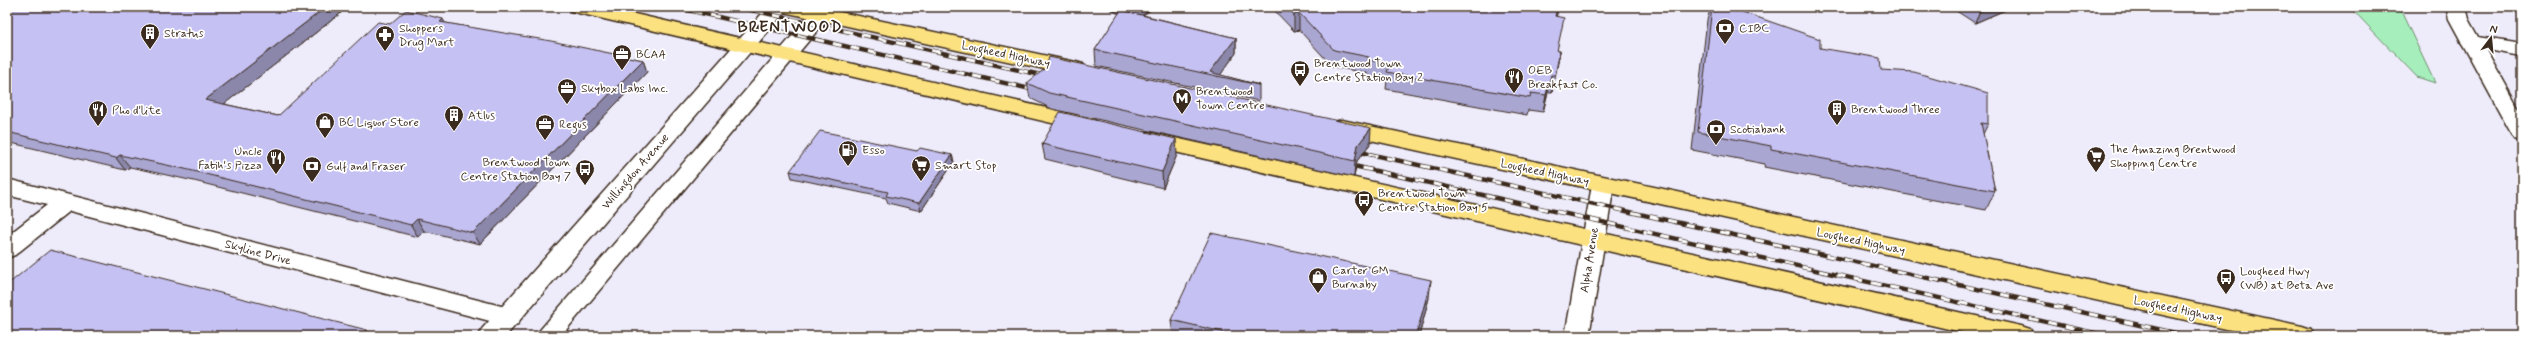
<svg xmlns="http://www.w3.org/2000/svg" width="2529" height="343" font-family="Mynerve,sans-serif">
<style>
.green{fill:#a6efbc;stroke:#708c6d}
.lines{fill:none;stroke-linecap:round;stroke-linejoin:round}
.street-casing{stroke:#3b2a1e;stroke-width:3}
.secondary-casing{stroke:#3b2a1e;stroke-width:3}
.primary-casing{stroke:#3b2a1e;stroke-width:3}
.street{fill:#fff;fill-rule:evenodd}
.secondary{fill:#fff;fill-rule:evenodd}
.primary{fill:#fbe180;fill-rule:evenodd}
.rail-casing{stroke:#3b2a1e;stroke-width:4.5}
.rail{stroke:#fff;stroke-width:3;stroke-dasharray:9;stroke-linecap:butt}
.wall{fill:#a9a6d1;stroke:#3b2a1e}
.shaded-wall{fill:#8a87aa;stroke:#3b2a1e}
.building{fill:#c5c1f3;stroke:#3b2a1e}
.labels{text-anchor:middle;stroke-width:3.5;stroke-linejoin:round;paint-order:stroke}
.poi-label{font-size:12px;fill:#3b2a1e;stroke:#fff;text-anchor:start}
.street-label{font-size:12px;fill:#3b2a1e;stroke:#fff}
.district-label{font-size:16px;font-weight:bold;letter-spacing:1px;fill:#3b2a1e;stroke:#fff}
</style>
<rect width="100%" height="100%" fill="#eeecfb"/>
<filter id="ink" filterUnits="userSpaceOnUse"><feTurbulence type="fractalNoise" baseFrequency=".025" numOctaves="2"/><feDisplacementMap in="SourceGraphic" scale="8" xChannelSelector="R" yChannelSelector="G"/><feConvolveMatrix kernelMatrix="1 2 1 2 8 2 1 2 1" color-interpolation-filters="sRGB"/></filter>
<g filter="url(#ink)">
<path class="green" d="M2350,7H2399L2435,83L2417,77Z"/>
<g class="lines">
<defs>
<path id="street" d="M2471,36L2522,44V56L2464,46L2461,42L2464,38Z
M1603,177L1611,179L1614,185L1589,336H1565L1592,185L1595,179Z
M7,179L509,308L518,310L521,317L518,324L509,326L70,211L15,255L7,258V236L47,205L7,195Z"/>
<path id="secondary" d="M768,7H789L506,336H479L482,329Z
M817,7H837L561,336H535Z
M2446,7H2466L2469,19L2522,114V140L2514,138L2511,133L2449,19Z"/>
<path id="primary" d="M568,7H604L1086,117L1094,119L1097,124L1094,129L1086,131L578,13L571,11Z
M778,7H816L1076,62L1083,64L1086,69L1083,74L1076,76L788,13L781,11Z
M1342,120L2302,326L2311,329L2314,336H2258L1334,132L1331,127L1334,122Z
M1148,132L2021,326L2030,329L2033,336H1979L1140,144L1137,139L1140,134Z"/>
</defs>
<use href="#street" class="street-casing"/>
<use href="#secondary" class="secondary-casing"/>
<use href="#primary" class="primary-casing"/>
<use href="#street" class="street"/>
<use href="#secondary" class="secondary"/>
<use href="#primary" class="primary"/>
<defs>
<path id="rail" d="M675,7L1039,91
M738,7L1050,77
M1351,150L2189,336
M1345,164L2108,336"/>
</defs>
<use href="#rail" class="rail-casing"/>
<use href="#rail" class="rail"/>
</g>
<path class="wall" d="M7,7H338L341,13L224,104L278,116L390,24L446,23L643,60L647,72L480,244L424,231L418,237L194,181L130,167L125,170L7,142Z
M1106,7H1155L1143,15L1236,38V53L1220,75L1259,85V101L1096,66L1095,50L1119,14Z
M1271,7H1559L1556,16L1557,51H1560L1552,92H1548L1543,112L1528,110L1527,115L1386,89L1387,80L1367,76V73L1333,67L1299,30L1294,31Z
M1711,7H1728L1820,48L1881,70L1988,124L1983,134L1995,191L1986,210L1764,167L1765,164L1692,150L1707,20Z
M1950,7H2012L1975,23Z
M2518,7H2522V13Z
M1027,83L1370,144L1357,161L1354,177L1052,109L1030,98Z
M1042,144L1177,155L1163,188L1045,159Z
M917,151L952,155L954,162L921,211L888,203L886,198L792,178L790,171Z
M1429,298L1419,336H1173L1171,320Z"/>
<path class="shaded-wall" d="M326,7H338L341,13L214,112L205,100Z
M1132,7H1155L1133,21Z
M1557,7H1559L1552,33L1555,16Z
M1990,7H2012L1975,23L1980,11Z
M1299,13V30L1294,31V15Z
M443,19L449,31L440,22Z
M1236,38V53L1219,77L1210,72Z
M1560,51L1557,68L1552,92L1555,75Z
M643,60L647,72L480,244L473,233Z
M1551,75L1548,92L1543,112L1546,95Z
M1371,128L1370,144L1357,161L1354,177L1355,161L1358,145Z
M1176,139L1177,155L1163,188L1162,172Z
M120,155L130,167L125,170L116,158Z
M952,155L954,162L921,211L919,203Z
M417,219L424,231L418,237L411,225Z
M1431,280L1429,298L1419,336H1416Z
M367,330L371,336H361Z"/>
<path class="building" d="M7,7H326L205,100L278,116L378,22L390,24L406,10L443,19L440,22L551,41L643,60L473,233L417,219L411,225L185,169L120,155L116,158L7,132Z
M1287,7H1557L1555,16L1564,18L1557,51H1560L1555,75H1551L1546,95L1531,93L1530,98L1387,72L1390,64L1368,60L1369,57L1334,50L1299,13L1294,15Z
M1712,7H1728L1820,39V48L1880,58L1881,70L1914,72L1988,93V124L1981,123L1995,191L1771,149V146L1698,132Z
M1974,7H1990L1980,11Z
M1121,10L1236,38L1210,72L1259,85L1095,50Z
M1049,57L1371,128L1358,145L1355,161L1049,93L1027,83L1046,68Z
M1060,112L1176,139L1162,172L1042,144Z
M820,131L917,151L920,148L952,155L919,203L886,196L888,192L790,171Z
M1211,233L1431,280L1416,336H1222L1223,332L1171,320Z
M50,250L367,330L361,336H7V285Z"/>
</g>
<defs>
<symbol id="bank-pin" viewBox="-11 -11 22 30"><path d="M0 17L-7.5 6A9.5 9.5 0 1 1 7.5 6Z" fill="#3b2a1e" stroke="#fff"/><path d="M-6-4H6V4H-6ZM0-2.3a2.3 2.3 0 1 0 0 4.6a2.3 2.3 0 1 0 0-4.6Z" fill="#fff"/></symbol>
<symbol id="building-pin" viewBox="-11 -11 22 30"><path d="M0 17L-7.5 6A9.5 9.5 0 1 1 7.5 6Z" fill="#3b2a1e" stroke="#fff"/><path d="M-4-6H4V6H1V3H-1V6H-4ZM-2.5-4.3h1.7v1.8h-1.7ZM.8-4.3h1.7v1.8H.8ZM-2.5-1h1.7V.8h-1.7ZM.8-1h1.7V.8H.8Z" fill="#fff"/></symbol>
<symbol id="pharmacy-pin" viewBox="-11 -11 22 30"><path d="M0 17L-7.5 6A9.5 9.5 0 1 1 7.5 6Z" fill="#3b2a1e" stroke="#fff"/><path d="M-2-6h4v4h4v4h-4v4h-4v-4h-4v-4h4Z" fill="#fff"/></symbol>
<symbol id="office-pin" viewBox="-11 -11 22 30"><path d="M0 17L-7.5 6A9.5 9.5 0 1 1 7.5 6Z" fill="#3b2a1e" stroke="#fff"/><path d="M-6-3h4V-5.5h4V-3h4V5H-6ZM-1-4.5V-3h2v-1.5ZM-6 0V1H6V0Z" fill="#fff"/></symbol>
<symbol id="bus-pin" viewBox="-11 -11 22 30"><path d="M0 17L-7.5 6A9.5 9.5 0 1 1 7.5 6Z" fill="#3b2a1e" stroke="#fff"/><path d="M-5-6H5V4H4V6H2V4H-2V6H-4V4H-5ZM-3.5-4V0h7V-4ZM-3.5 1.2v1.5H-2V1.2ZM2 1.2v1.5H3.5V1.2Z" fill="#fff"/></symbol>
<symbol id="restaurant-pin" viewBox="-11 -11 22 30"><path d="M0 17L-7.5 6A9.5 9.5 0 1 1 7.5 6Z" fill="#3b2a1e" stroke="#fff"/><path d="M-5-6h1v4h1v-4h1v4h1v-4h1v5L-1.5 .5V6h-2V.5L-5-1ZM5-6V6H3V1.5H1.5Q1.5-4 5-6Z" fill="#fff"/></symbol>
<symbol id="metro-pin" viewBox="-11 -11 22 30"><path d="M0 17L-7.5 6A9.5 9.5 0 1 1 7.5 6Z" fill="#3b2a1e" stroke="#fff"/><path d="M-5.5 5V-5H-3L0 0L3-5H5.5V5H3V-.5L0 4L-3-.5V5Z" fill="#fff"/></symbol>
<symbol id="shop-pin" viewBox="-11 -11 22 30"><path d="M0 17L-7.5 6A9.5 9.5 0 1 1 7.5 6Z" fill="#3b2a1e" stroke="#fff"/><path d="M-5-2.5h2.3a2.7 3.5 0 0 1 5.4 0H5L5.5 6h-11ZM-1.5-2.5h3a1.5 2.3 0 0 0-3 0Z" fill="#fff"/></symbol>
<symbol id="fuel-pin" viewBox="-11 -11 22 30"><path d="M0 17L-7.5 6A9.5 9.5 0 1 1 7.5 6Z" fill="#3b2a1e" stroke="#fff"/><path d="M-5.5-6h7V0h2V4h1.3V-2.5L3-4.5l.8-.8L6-3V5H2.5V1h-1V6h-7ZM-4.2-4.7v3.2H.2V-4.7Z" fill="#fff"/></symbol>
<symbol id="supermarket-pin" viewBox="-11 -11 22 30"><path d="M0 17L-7.5 6A9.5 9.5 0 1 1 7.5 6Z" fill="#3b2a1e" stroke="#fff"/><path d="M-6-5.5h2.5l.6 2H6L4.5 2H-2.5L-4.4-4H-6ZM-1.5 3.2a1.3 1.3 0 1 0 .1 0ZM3 3.2a1.3 1.3 0 1 0 .1 0Z" fill="#fff"/></symbol>
</defs>
<g fill-rule="evenodd">
<use href="#bank-pin" x="1714" y="17" width="22" height="30"/>
<use href="#building-pin" x="139" y="22" width="22" height="30"/>
<use href="#pharmacy-pin" x="374" y="24" width="22" height="30"/>
<use href="#office-pin" x="611" y="43" width="22" height="30"/>
<use href="#bus-pin" x="1289" y="59" width="22" height="30"/>
<use href="#restaurant-pin" x="1503" y="66" width="22" height="30"/>
<use href="#office-pin" x="556" y="77" width="22" height="30"/>
<use href="#metro-pin" x="1171" y="87" width="22" height="30"/>
<use href="#building-pin" x="1826" y="98" width="22" height="30"/>
<use href="#restaurant-pin" x="87" y="99" width="22" height="30"/>
<use href="#building-pin" x="443" y="104" width="22" height="30"/>
<use href="#shop-pin" x="314" y="111" width="22" height="30"/>
<use href="#office-pin" x="534" y="113" width="22" height="30"/>
<use href="#bank-pin" x="1705" y="118" width="22" height="30"/>
<use href="#fuel-pin" x="837" y="139" width="22" height="30"/>
<use href="#supermarket-pin" x="2085" y="145" width="22" height="30"/>
<use href="#restaurant-pin" x="265" y="147" width="22" height="30"/>
<use href="#supermarket-pin" x="910" y="154" width="22" height="30"/>
<use href="#bank-pin" x="301" y="155" width="22" height="30"/>
<use href="#bus-pin" x="574" y="158" width="22" height="30"/>
<use href="#bus-pin" x="1353" y="189" width="22" height="30"/>
<use href="#shop-pin" x="1307" y="266" width="22" height="30"/>
<use href="#bus-pin" x="2215" y="267" width="22" height="30"/>
</g>
<g class="labels">
<g class="poi-label">
<text x="399" y="32">Shoppers<tspan x="399" dy="14">Drug Mart</tspan></text>
<text x="1739" y="32">CIBC</text>
<text x="164" y="37">Stratus</text>
<text x="636" y="58">BCAA</text>
<text x="1314" y="67">Brentwood Town<tspan x="1314" dy="14">Centre Station Bay 2</tspan></text>
<text x="1528" y="74">OEB<tspan x="1528" dy="14">Breakfast Co.</tspan></text>
<text x="581" y="92">Skybox Labs Inc.</text>
<text x="1196" y="95">Brentwood<tspan x="1196" dy="14">Town Centre</tspan></text>
<text x="1851" y="113">Brentwood Three</text>
<text x="112" y="114">Pho d'lite</text>
<text x="468" y="119">Atlus</text>
<text x="339" y="126">BC Liquor Store</text>
<text x="559" y="128">Regus</text>
<text x="1730" y="133">Scotiabank</text>
<text x="2110" y="153">The Amazing Brentwood<tspan x="2110" dy="14">Shopping Centre</tspan></text>
<text x="862" y="154">Esso</text>
<text x="262" y="155" text-anchor="end">Uncle<tspan x="262" dy="14">Fatih's Pizza</tspan></text>
<text x="571" y="166" text-anchor="end">Brentwood Town<tspan x="571" dy="14">Centre Station Bay 7</tspan></text>
<text x="935" y="169">Smart Stop</text>
<text x="326" y="170">Gulf and Fraser</text>
<text x="1378" y="197">Brentwood Town<tspan x="1378" dy="14">Centre Station Bay 5</tspan></text>
<text x="1332" y="274">Carter GM<tspan x="1332" dy="14">Burnaby</tspan></text>
<text x="2240" y="275">Lougheed Hwy<tspan x="2240" dy="14">(WB) at Beta Ave</tspan></text>
</g>
<g class="street-label">
<text transform="translate(1006 54) rotate(12)" y="4">Lougheed Highway</text>
<text transform="translate(635 171) rotate(-49)" y="4">Willingdon Avenue</text>
<text transform="translate(1545 172) rotate(12)" y="4">Lougheed Highway</text>
<text transform="translate(1861 241) rotate(12)" y="4">Lougheed Highway</text>
<text transform="translate(258 252) rotate(15)" y="4">Skyline Drive</text>
<text transform="translate(1589 260) rotate(-81)" y="4">Alpha Avenue</text>
<text transform="translate(2178 309) rotate(12)" y="4">Lougheed Highway</text>
</g>
<g class="district-label">
<text x="790" y="32">BRENTWOOD</text>
</g>
</g>
<rect width="2529" height="343" fill="none" stroke="#fff" stroke-width="24"/>
<rect x="12" y="12" width="2505" height="319" fill="none" stroke="#3b2a1e" stroke-width="1.5" filter="url(#ink)"/>
<g transform="translate(2491 38) rotate(16)" stroke="#ffffff" stroke-width="3" paint-order="stroke">
<path d="M0-3L7 15L0 10L-7 15Z" fill="#3b2a1e"/>
<text y="-6" font-size="11" font-weight="bold" text-anchor="middle" fill="#3b2a1e">N</text>
</g>
</svg>
